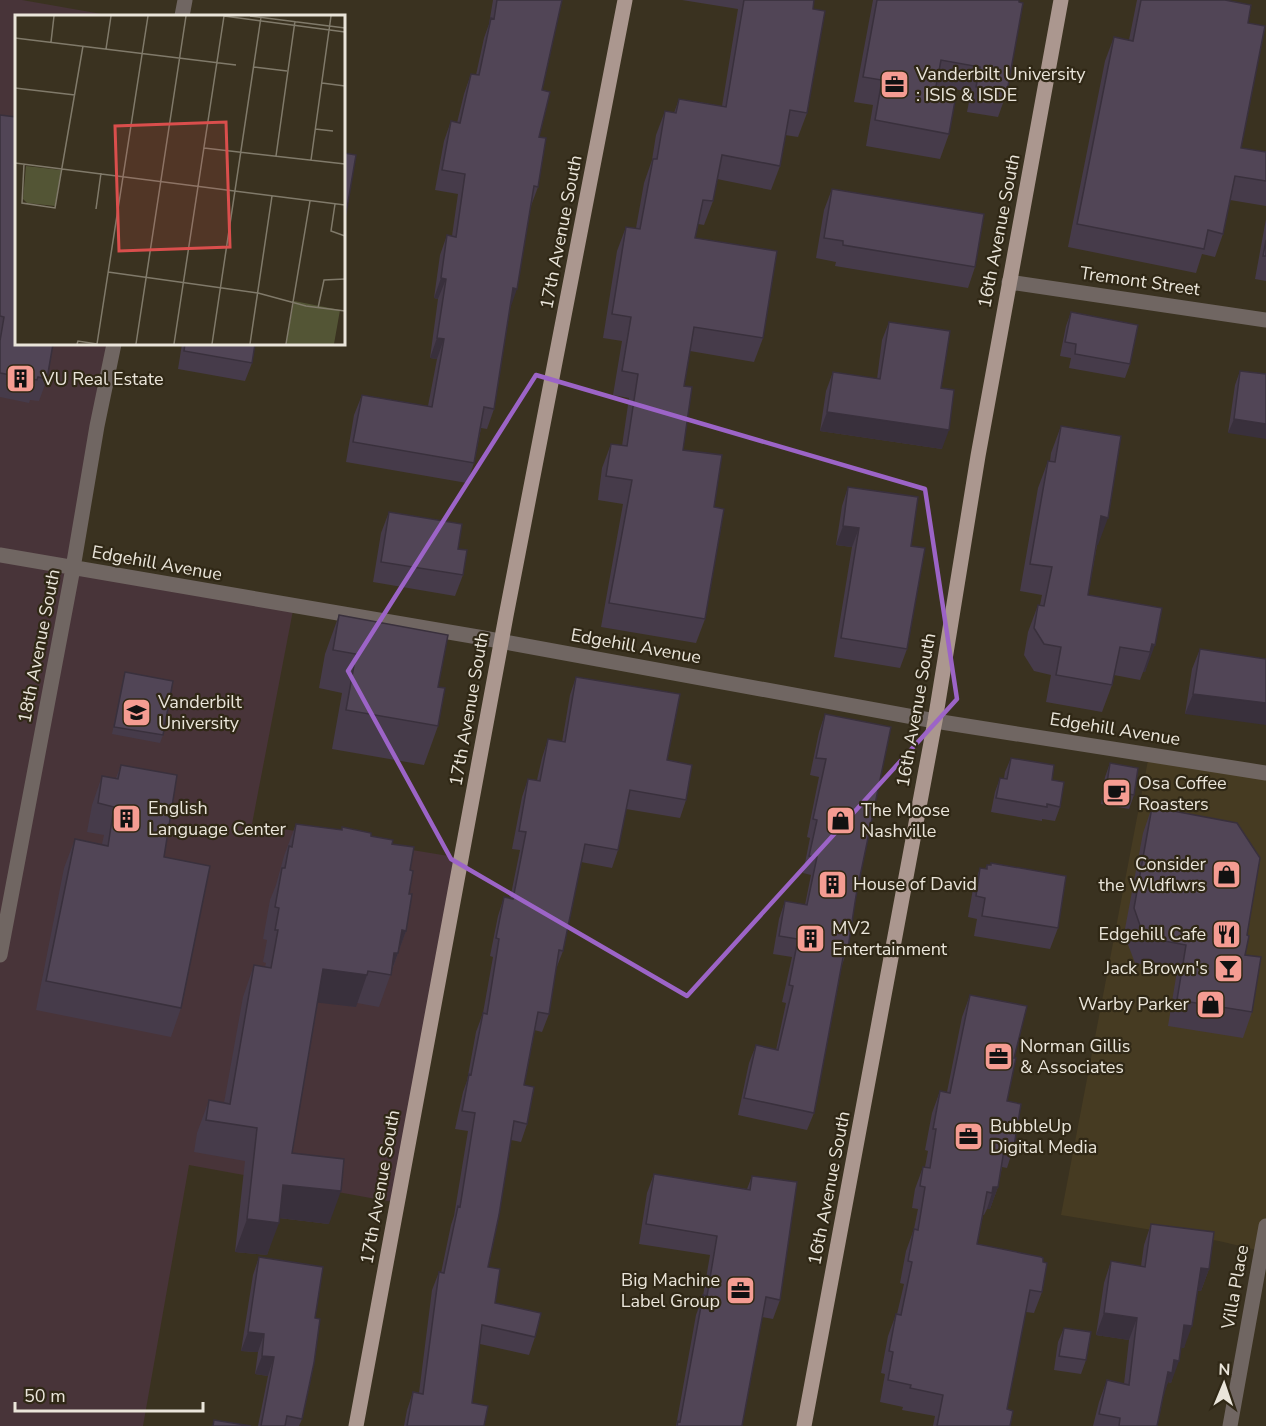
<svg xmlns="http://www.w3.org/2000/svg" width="1266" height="1426" font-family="'Nunito Sans',sans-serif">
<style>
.built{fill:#463b22}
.education{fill:#483439}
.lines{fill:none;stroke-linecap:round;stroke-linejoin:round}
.minor{stroke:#706662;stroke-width:15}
.major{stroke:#ab978f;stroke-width:15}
.wall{fill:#463b4a}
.shaded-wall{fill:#39303c}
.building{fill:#514556;stroke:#39303c;stroke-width:1.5}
.marked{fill:none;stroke:#9c64c7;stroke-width:4.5;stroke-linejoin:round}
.labels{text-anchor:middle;stroke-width:4.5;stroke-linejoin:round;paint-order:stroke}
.poi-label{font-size:18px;fill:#eae5da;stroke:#302816;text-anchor:start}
.street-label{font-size:18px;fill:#eae5da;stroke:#302816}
.inset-road{fill:none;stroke:#807a6a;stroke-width:1.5}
.view{fill:#da4e4c;fill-opacity:0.15;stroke:#da4e4c;stroke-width:3}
.inset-edge{fill:none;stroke:#eae5da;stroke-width:3}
</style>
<rect width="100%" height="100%" fill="#3a3220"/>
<path class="built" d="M1149,755L1266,773V1226L1261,1251L1219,1241L1061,1215Z"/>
<path class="education" d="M0,0H22L113,16H16V344H114L73,568L295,600L252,824L461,858L398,1203L189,1165L143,1426H0Z"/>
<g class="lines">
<path class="minor" d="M182,16L185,0
M1009,282L1266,320
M0,555L478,637L935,721L1266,773
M0,955L73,568L97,426L114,344
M1230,1426L1266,1226"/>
<path class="major" d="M356,1426L506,616L625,0
M804,1426L935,721L978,456L1061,0"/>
</g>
<path class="wall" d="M493,0H562L542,90L539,137L538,187L531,206L510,309L494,409L487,429L481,428L474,463L467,483L346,462L354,415L362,395L428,406L437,359L430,358L438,299L434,298L440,255L447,235L452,236L458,194L435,190L444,141L451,121L457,123L464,94L471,74L476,75L484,38L489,24Z
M682,0H814L813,9L807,113L798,137L785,135L780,166L771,190L717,179L713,201L704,225L698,224L695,238L763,338L754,362L690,351L684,386L683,450L714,507L705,619L696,643L601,627L623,504L598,500L602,468L611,444L622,446L629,398L613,395L622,341L603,338L617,251L626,227L636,228L644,183L652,160L656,135L665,111L674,113L679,99L722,106L738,9Z
M873,0H1019L1007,92L998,117L967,112L971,92L936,86L934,97L949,134L940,159L866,146L873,105L854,102Z
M1137,0H1225L1248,23L1241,148L1266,152V206L1230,200L1223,234L1215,257L1202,254L1196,273L1068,247L1105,61L1114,37L1129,40Z
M0,115L47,379L39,401L30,400L29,403L0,397Z
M832,189L975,267L968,288L835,266L836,262L816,258L824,210Z
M1266,219V281L1255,279Z
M1071,312L1130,364L1125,378L1069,368L1071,358L1060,356L1066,326Z
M889,322L941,388L942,449L820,431L826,391L833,372L877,379L882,340Z
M182,344H255L252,363L245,381L178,369Z
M1240,371L1266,374L1228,433L1235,385Z
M1061,426L1098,545H1097L1088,595L1162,608L1145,672H1143L1140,680L1114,675L1112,685L1102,712L1046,702L1051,675L1034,671L1024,655L1028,632L1038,605H1040L1042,595L1020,591L1038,488L1048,461H1050L1051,453Z
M848,487L907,649L900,668L834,657L852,547L836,545L842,506Z
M389,512L458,549L463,575L455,596L373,582L381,533Z
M339,615L438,687V726L424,765L332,749L342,693L319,688L325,654Z
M1200,649L1266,659L1185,714L1192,669Z
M125,672L163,735L160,743L112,734L123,680Z
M576,677L667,760L686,800L680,818L626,809L618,850L612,868L581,862L563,951L556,969L549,1014L542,1032L534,1030L524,1085L527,1124L521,1142L511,1140L488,1267L495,1303L535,1337L529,1355L480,1344L472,1403L484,1426H404L407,1410L413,1392L419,1393L432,1290L439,1272L441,1273L451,1225L454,1216L468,1131L455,1129L463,1092L467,1081L476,1032L483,1013L493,957L490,956L498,916L504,897L510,899L520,850L512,849L522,797L528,779L537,780L542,758L548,739L562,742L570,695Z
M825,714L856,896L848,948L842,965L814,1113L807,1130L738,1115L749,1063L756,1045L776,1050L786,1003L782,1002L792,957L773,954L779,919L785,901L805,905L811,875L803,873L810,838L807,837L819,777L810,775L819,732Z
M1011,758L1052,780L1060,807L1055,821L1042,819V821L991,812L995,792L1000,778H1004L1005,772Z
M1110,763L1134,795L1129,809L1101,804L1105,777Z
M121,765L164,857L181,1008L171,1037L36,1010L64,868L75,839L102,844L104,835L87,832L92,805L102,776L116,778Z
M1152,807L1245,955L1252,1012L1243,1038L1168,1026L1177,971L1135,963L1124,934L1143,833Z
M296,824L371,836L392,844L410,870L406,931L379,1007L357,1003L356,1007L318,1002L292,1153L329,1224L279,1218L267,1255L235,1252L245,1161L194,1152L197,1133L209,1100L224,1103L243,997L254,965L265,967L266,963L263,962L267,940L263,939L270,900L276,885L284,856Z
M987,865L1058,928L1050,949L974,936L977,919L968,917L973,889L980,868L985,869Z
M970,995L1014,1058L1007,1101L1014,1146L1007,1168L1002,1167L998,1187L990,1209H987L984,1215H983L977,1244L1043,1262L1042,1292L1034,1313L1026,1312L1007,1409L1010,1426H933L935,1416L902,1410L903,1407L880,1402L885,1374L881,1373L888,1336L896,1314H897L904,1284L900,1283L906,1251L914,1229L918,1209L912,1208L915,1189L923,1167H925L928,1151L925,1150L932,1113L940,1091L947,1092L962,1017Z
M654,1174L747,1189L752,1176L780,1300L773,1319L762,1317L742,1426H676L696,1315L703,1296L710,1255L639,1244L647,1193Z
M1151,1224L1209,1269L1201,1291H1198L1184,1348L1181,1347L1171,1383L1168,1382L1163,1394L1157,1426H1093L1099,1402L1107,1380L1124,1384L1129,1340L1096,1335L1104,1283L1111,1261L1141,1266L1144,1245Z
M259,1257L315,1318L302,1419L299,1426H258L268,1376L255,1374L258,1352L241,1351L253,1275Z
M1064,1328L1086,1360L1081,1374L1054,1370L1058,1342Z"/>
<path class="shaded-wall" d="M441,278L446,279L438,299L434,298Z
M513,288L517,289L510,309Z
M437,338L444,339L437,359L430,358Z
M827,412L949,430L942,449L820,431Z
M1234,419L1266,424V439L1228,433Z
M1101,516L1108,518L1098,545L1091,544Z
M843,526L859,528L852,547L836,545Z
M1152,644L1155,645L1145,672H1143L1150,652Z
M1193,694L1266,703V725L1185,714Z
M402,930L406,931L390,975L387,974Z
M323,969L367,975L356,1007L312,1002Z
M283,1185L341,1191L329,1224L271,1217Z
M993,1187H998L990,1209H987L992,1193Z
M247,1219L279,1223L267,1255L235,1252Z
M1201,1268L1209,1269L1201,1291L1193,1290Z
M1104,1313L1137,1318L1129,1340L1096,1335Z
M1184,1325L1192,1326L1184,1348L1176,1347Z
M248,1332L264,1334L258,1352L241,1351Z
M262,1356L274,1357L268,1376L255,1374Z
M1174,1360L1179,1361L1171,1383L1168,1382L1164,1395L1160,1394Z"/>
<path class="building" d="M497,0H562L542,90L550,92L539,137L546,138L538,187L534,186L517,289L513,288L494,409L484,407L474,463L353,442L362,395L432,407L444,339L437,338L446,279L441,278L447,235L456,237L465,174L442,170L451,121L460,123L471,74L479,75L491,18L494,19Z
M744,0H814L813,9L825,11L807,113L790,110L780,166L722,155L713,201L703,200L695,238L777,251L763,338L694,327L684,386L692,387L683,450L722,455L714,507L724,509L705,619L609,603L632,480L606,476L611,444L627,446L638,374L622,371L631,317L612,314L626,227L640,229L653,159H657L665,111L676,113L679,99L726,107Z
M877,0H1019V2L1023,3L1007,92L976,87L980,67L941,60L934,97L955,101L949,134L875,120L882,80L863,77Z
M1141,0H1225L1251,5L1248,23L1265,26L1241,148L1266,152V181L1235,176L1223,234L1208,230L1204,249L1077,224L1114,37L1133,41Z
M0,115L16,117V344H53L47,379L38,377L37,380L0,373V341L4,317L0,316Z
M344,153L356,155L346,214L344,213Z
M832,189L984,214L975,267L843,245V241L824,238Z
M1266,240V256H1263Z
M1071,312L1138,325L1130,364L1075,354L1076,344L1065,342Z
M889,322L950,331L941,388L954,390L949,430L827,412L833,372L880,379Z
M185,344H255L252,363L184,351Z
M1240,371L1266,374V424L1234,419Z
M1061,426L1121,436L1108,518L1101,516L1088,595L1162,608L1155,645L1152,644L1150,652L1120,647L1112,685L1056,675L1061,647L1044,644L1034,628L1038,605L1044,606L1052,567L1030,564L1048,461L1055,462Z
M848,487L918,497L911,546L925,548L907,649L841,638L859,528L843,526Z
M389,512L462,524L458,549L467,550L463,575L381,562Z
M339,615L448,635L438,687L445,688L438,726L346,710L356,654L333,650Z
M1200,649L1266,659V703L1193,694Z
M125,672L173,681L163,735L114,727Z
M576,677L680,694L667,760L692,765L686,800L630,790L618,850L585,844L563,951L559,950L549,1014L538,1012L524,1085L534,1087L527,1124L514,1121L499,1215L488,1267L500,1269L495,1303L541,1313L535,1337L482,1325L472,1403L488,1406L484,1426H407L413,1392L423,1394L439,1272L444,1273L458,1206L460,1207L475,1113L462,1111L469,1074L471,1075L483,1013L487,1014L499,939L496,938L504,897L513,899L526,832L519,831L528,779L540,781L548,739L565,742Z
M825,714L891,727L856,896L848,948L845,947L814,1113L744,1098L756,1045L778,1050L793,986L789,985L798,939L779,936L785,901L807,905L817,857L809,856L817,820L813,819L826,759L816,758Z
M1011,758L1054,765L1052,780L1064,782L1060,807L1047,804V807L996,798L1000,778L1007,779Z
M1110,763L1138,768L1134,795L1106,790Z
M121,765L177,775L164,857L210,866L181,1008L46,981L75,839L108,846L114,807L98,803L102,776L118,779Z
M1152,807L1237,823L1260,858L1247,935L1249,936L1245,955L1261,957L1252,1012L1177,1000L1186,945L1144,937L1134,908Z
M296,824L342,830V827L371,833V836L393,840L392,844L414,847L410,870L413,871L409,894H412L406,931L402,930L398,953H394L391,975L368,971L367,975L323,969L292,1153L344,1159L341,1191L283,1185L279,1223L247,1219L257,1128L206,1120L209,1100L230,1104L254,965L271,968L278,930H275L279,908L275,907L282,868H285L289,846L292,847Z
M991,863L1066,876L1058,928L982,916L985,898L976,896L980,868L987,869V865H991Z
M970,995L1027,1006L1014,1058H1016L1007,1101L1021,1104L1014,1146L1005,1144L998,1187H993L992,1193L987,1192L977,1244L1041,1257L1043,1258V1262L1047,1263L1042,1292L1030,1290L1007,1409L1013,1411L1010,1426H937L943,1395L910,1388L911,1385L888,1380L893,1352L889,1351L896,1314L901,1315L912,1262L908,1261L914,1229L918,1230L925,1187L920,1186L923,1167L930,1168L936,1129H933L940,1091L950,1093Z
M654,1174L750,1190L752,1176L797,1182L780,1300L766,1297L742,1426H677L678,1421L680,1422L703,1295L707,1296L717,1236L646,1224Z
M1151,1224L1214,1232L1209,1269L1201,1268L1192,1326L1184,1325L1179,1361L1174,1360L1172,1373L1168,1372L1157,1426H1119L1120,1418L1099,1414L1107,1380L1129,1385L1137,1318L1104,1313L1111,1261L1145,1267Z
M259,1257L323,1267L315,1318L320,1319L314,1363L302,1419L287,1416L285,1426H261L274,1357L262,1356L264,1334L248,1332Z
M1064,1328L1091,1332L1086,1360L1059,1356Z
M214,1420L251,1426H213Z"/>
<path class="marked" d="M536,375L925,489L957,699L687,996L451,859L348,671Z"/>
<defs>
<symbol id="office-square" viewBox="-11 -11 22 22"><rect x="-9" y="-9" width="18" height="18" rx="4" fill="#f59c92" stroke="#302816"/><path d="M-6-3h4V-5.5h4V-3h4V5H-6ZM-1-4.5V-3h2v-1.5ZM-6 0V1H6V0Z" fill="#111"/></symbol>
<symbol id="building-square" viewBox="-11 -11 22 22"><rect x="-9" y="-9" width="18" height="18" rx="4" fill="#f59c92" stroke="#302816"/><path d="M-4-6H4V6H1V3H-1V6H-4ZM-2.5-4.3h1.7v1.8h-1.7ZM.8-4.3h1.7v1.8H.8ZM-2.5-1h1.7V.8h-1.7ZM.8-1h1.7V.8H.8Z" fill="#111"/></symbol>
<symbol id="university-square" viewBox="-11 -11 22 22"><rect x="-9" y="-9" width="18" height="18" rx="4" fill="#f59c92" stroke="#302816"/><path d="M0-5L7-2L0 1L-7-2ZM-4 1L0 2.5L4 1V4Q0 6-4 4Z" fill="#111"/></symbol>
<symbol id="cafe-square" viewBox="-11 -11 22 22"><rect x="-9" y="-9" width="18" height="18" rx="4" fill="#f59c92" stroke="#302816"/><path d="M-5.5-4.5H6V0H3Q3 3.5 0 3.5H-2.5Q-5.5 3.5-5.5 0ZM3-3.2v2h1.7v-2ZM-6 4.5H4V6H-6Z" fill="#111"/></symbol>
<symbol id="shop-square" viewBox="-11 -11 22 22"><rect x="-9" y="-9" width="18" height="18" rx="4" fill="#f59c92" stroke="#302816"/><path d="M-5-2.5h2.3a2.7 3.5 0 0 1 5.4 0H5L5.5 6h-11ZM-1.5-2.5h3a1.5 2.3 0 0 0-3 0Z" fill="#111"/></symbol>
<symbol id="restaurant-square" viewBox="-11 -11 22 22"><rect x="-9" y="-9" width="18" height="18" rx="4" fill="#f59c92" stroke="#302816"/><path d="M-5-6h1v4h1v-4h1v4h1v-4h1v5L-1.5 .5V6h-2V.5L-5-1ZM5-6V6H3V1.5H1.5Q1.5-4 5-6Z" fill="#111"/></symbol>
<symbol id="bar-square" viewBox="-11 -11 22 22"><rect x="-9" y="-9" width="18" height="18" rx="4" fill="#f59c92" stroke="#302816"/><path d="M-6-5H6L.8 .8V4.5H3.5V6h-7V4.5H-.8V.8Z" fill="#111"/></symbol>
</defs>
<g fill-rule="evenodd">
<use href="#office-square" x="878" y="68" width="33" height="33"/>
<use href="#building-square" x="4" y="362" width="33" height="33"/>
<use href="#university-square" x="120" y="696" width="33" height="33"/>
<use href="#cafe-square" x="1100" y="776" width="33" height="33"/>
<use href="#building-square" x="110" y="802" width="33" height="33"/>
<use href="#shop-square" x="824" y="804" width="33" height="33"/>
<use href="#shop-square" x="1210" y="858" width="33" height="33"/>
<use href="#building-square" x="816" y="868" width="33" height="33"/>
<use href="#restaurant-square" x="1210" y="918" width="33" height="33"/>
<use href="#building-square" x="794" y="922" width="33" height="33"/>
<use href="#bar-square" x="1212" y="952" width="33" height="33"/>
<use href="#shop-square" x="1194" y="988" width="33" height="33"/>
<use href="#office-square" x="982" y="1040" width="33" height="33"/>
<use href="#office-square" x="952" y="1120" width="33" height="33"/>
<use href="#office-square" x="724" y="1274" width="33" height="33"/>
</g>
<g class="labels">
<g class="poi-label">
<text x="916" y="80">Vanderbilt University<tspan x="916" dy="21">: ISIS &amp; ISDE</tspan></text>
<text x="42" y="385">VU Real Estate</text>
<text x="158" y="708">Vanderbilt<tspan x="158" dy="21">University</tspan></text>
<text x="1138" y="789">Osa Coffee<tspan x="1138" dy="21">Roasters</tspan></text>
<text x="148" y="814">English<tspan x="148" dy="21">Language Center</tspan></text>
<text x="861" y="816">The Moose<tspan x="861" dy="21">Nashville</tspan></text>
<text x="1206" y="870" text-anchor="end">Consider<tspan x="1206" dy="21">the Wldflwrs</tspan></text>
<text x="853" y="890">House of David</text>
<text x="832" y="934">MV2<tspan x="832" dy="21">Entertainment</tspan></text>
<text x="1206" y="940" text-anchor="end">Edgehill Cafe</text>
<text x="1208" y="974" text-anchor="end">Jack Brown's</text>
<text x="1189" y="1010" text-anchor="end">Warby Parker</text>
<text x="1020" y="1052">Norman Gillis<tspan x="1020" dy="21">&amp; Associates</tspan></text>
<text x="990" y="1132">BubbleUp<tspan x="990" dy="21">Digital Media</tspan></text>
<text x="720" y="1286" text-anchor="end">Big Machine<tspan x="720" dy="21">Label Group</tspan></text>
</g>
<g class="street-label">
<text transform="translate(999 231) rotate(-79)" y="6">16th Avenue South</text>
<text transform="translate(561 232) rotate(-79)" y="6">17th Avenue South</text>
<text transform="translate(1140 281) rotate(8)" y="6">Tremont Street</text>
<text transform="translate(157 563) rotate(10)" y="6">Edgehill Avenue</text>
<text transform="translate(39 646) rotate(-79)" y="6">18th Avenue South</text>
<text transform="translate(636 646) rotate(10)" y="6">Edgehill Avenue</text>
<text transform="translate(469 709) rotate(-80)" y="6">17th Avenue South</text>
<text transform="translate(916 710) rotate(-80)" y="6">16th Avenue South</text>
<text transform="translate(1115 729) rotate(9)" y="6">Edgehill Avenue</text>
<text transform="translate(380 1187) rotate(-80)" y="6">17th Avenue South</text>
<text transform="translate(829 1188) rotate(-79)" y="6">16th Avenue South</text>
<text transform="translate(1235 1287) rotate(-80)" y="6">Villa Place</text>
</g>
</g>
<g transform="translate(15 15)">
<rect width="330" height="330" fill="#3a3220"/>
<path d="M11,151L46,155L40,191L12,188L8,184ZM279,286L325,295L319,329H271Z" fill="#535535"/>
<path class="inset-road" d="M209,1L330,17M235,1L330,13M0,23L221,50M36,27L39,1M91,34L96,1M238,52L272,56M307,68L330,71M0,73L60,80M300,114L318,116M189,133L330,149M261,141L280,6M296,145L316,1M0,148L330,190M9,149L7,188L40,193L68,31M320,189L316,216L330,221M81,194L86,158M93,257L243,278L291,291L330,296M303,293L309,265L330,264M62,329L63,326L82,329M82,329L133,1M121,329L171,1M159,329L209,1M197,329L246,2M235,329L257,181M271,329L295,186"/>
<path class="view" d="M211,107L215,232L104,236L100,111Z"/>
<rect width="330" height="330" class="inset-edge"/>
</g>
<g transform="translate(1224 1384) rotate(2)" stroke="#302816" stroke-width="4.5" paint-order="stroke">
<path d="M0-4.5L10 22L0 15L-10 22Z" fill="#eae5da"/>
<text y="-9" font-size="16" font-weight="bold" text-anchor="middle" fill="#eae5da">N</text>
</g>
<path d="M15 1402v9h188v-9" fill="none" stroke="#eae5da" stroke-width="3"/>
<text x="24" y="1402" font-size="18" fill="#eae5da" stroke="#302816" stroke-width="4.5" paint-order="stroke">50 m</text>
</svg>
